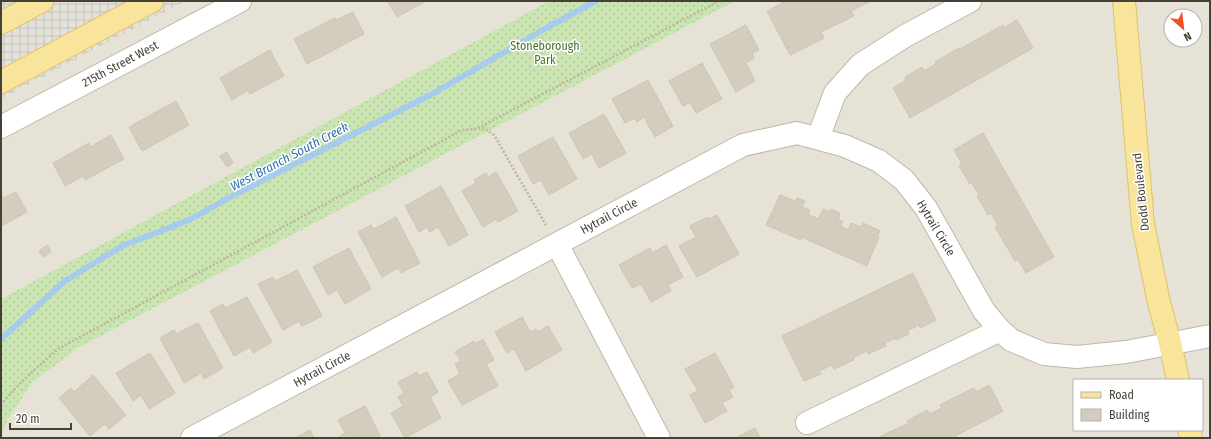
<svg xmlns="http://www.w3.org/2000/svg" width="1211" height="439" font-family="'Fira Sans Condensed',sans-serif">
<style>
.residential{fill:#e6e2d6;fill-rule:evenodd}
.industrial{fill:url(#industrial-grid)}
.grass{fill:url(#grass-dots)}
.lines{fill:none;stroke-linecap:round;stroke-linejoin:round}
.stream{stroke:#a7cbec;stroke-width:6}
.building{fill:#d4ccbd;stroke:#cec5b1}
.minor-casing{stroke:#beb8aa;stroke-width:24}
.major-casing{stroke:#ddc26b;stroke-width:24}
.path{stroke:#bfb59c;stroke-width:2.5;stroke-dasharray:2 2;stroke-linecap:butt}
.minor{stroke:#fff;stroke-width:22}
.major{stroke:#f8e49b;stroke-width:22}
.labels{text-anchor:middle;stroke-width:3;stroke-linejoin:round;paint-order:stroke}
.park-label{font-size:12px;fill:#43742d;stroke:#fff}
.street-label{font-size:12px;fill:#454137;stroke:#fff}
.water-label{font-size:13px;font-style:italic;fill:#3672ab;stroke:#fff}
</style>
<defs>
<pattern id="industrial-grid" width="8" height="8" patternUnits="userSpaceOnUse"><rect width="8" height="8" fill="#e5e2dc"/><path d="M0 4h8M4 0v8" fill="none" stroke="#c6c3bd"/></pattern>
<pattern id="grass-dots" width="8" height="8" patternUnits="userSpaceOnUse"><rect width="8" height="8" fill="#cbe5b2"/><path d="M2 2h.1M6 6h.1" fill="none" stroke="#b0c69a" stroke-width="1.8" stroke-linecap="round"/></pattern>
</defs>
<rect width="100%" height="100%" fill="#f3f0e7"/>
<path class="residential" d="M186,1H549L1,299V99Z
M735,1H1210V438H1L7,421L32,383L78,348ZM1171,16H1195V40H1171ZM1074,380H1202V430H1074Z"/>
<path class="industrial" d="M1,1H186L1,99Z"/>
<path class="grass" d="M549,1H735L78,348L32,383L7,421L1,438V299Z"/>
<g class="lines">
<path class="stream" d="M1,339L65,281L122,246L189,220L234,195L432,94L548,27L596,1"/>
</g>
<path class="building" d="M387,1H426L397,17Z
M786,1H871L851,11L854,16L821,32L824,38L790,55L767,11Z
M353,12L364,34L307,64L294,39L335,18L336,20Z
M1017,20L1033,48L910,118L893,88L906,80L905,77L922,67L924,71L936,64L935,62L952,52L959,48L960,49L1003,25L1004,28Z
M746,25L759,50L752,54L754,58L746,63L755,81L736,92L710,44Z
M270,50L284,76L250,94L248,90L232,100L220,78Z
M702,63L722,99L696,113L690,102L683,106L669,81Z
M648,80L673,126L655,137L644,117L637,122L635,118L625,123L612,99Z
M176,101L189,125L142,151L129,127Z
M604,114L626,153L599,168L592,154L583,159L569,133Z
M983,133L1054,257L1026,273L1018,259L1015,261L1014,259L995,227L998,225L991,213L988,215L977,196L979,195L972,183L970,184L959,166L962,164L954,150Z
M111,135L124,159L85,180L83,176L65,186L53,163L89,143L90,147Z
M553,137L577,179L549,195L541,180L533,184L518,156Z
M227,152L233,163L227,167L220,156Z
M496,172L518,211L498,222L496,219L483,227L462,191L476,183L474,180L486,173L488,177Z
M441,186L468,235L449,246L438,227L430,232L427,227L419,232L405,206Z
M16,192L27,212L1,226V195L4,198Z
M780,195L795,201L797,198L805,201L802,207L810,210L808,214L818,219L823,209L829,212L831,209L840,213L838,219L843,221L841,226L848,230L851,223L861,227L863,223L880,231L877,237H879L867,266L801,237V240L766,225Z
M717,215L739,254L697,277L679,246L696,237L690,226L708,217L709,219Z
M396,217L420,263L401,273L398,268L382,277L358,232L371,225L374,229Z
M47,245L51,252L43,257L39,251Z
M666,245L683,277L668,285L671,291L651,302L641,284L632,288L619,265L650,248L652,253Z
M349,248L371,289L345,304L337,290L328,295L313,267Z
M297,270L322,316L302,326L299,321L283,330L258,284L273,277L275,281Z
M913,273L936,320L920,328L919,325L907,331L909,334L896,340L895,338L885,343L886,346L868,354L867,351L853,358L854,360L834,369L832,365L819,371L821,374L804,381L782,336Z
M247,297L272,342L253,353L250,347L234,356L210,311L223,304L225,308Z
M522,317L530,332L536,329L538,332L548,326L562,350L526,371L514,349L507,353L495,332Z
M198,323L223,368L204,379L201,373L184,383L160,338L174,330L176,334Z
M483,339L494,360L486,364L498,386L462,405L448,381L460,374L455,364L461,361L455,352L474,341L475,344Z
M150,353L175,393L149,409L141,395L133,401L116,373Z
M715,353L734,387L729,390L733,397L722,403L727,411L705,423L690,395L698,391L685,369Z
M417,372L419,376L427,372L438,392L430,397L441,418L405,438L391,413L403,406L398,397L404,393L398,382Z
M93,375L126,415L109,429L105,424L90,436L59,398L71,388L74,392Z
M989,385L1003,411L952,438H877L909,423L907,421L927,410L930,414L942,408L940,405L974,388L976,392Z
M365,406L381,438H337L345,433L338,420Z
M755,428L760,438H736Z
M310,430L314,438H295L301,435Z"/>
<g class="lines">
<defs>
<path id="minor" d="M1,127L240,1
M818,138L835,93L860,65L905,36L970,1
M557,244L659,438
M807,423L1000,330
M192,438L743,145L797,133L845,146L879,161L904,180L926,208L984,311L1000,330L1011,340L1044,354L1077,357L1126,352L1210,336"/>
<path id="major" d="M1124,1L1143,224L1159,303L1170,343L1178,380
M1,23L42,1
M1,82L152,1
M1189,430L1191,438"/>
</defs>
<use href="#minor" class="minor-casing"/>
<use href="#major" class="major-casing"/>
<path class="path" d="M478,128L719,1
M1,405C17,384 38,367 58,349L462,130L483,128L494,135L546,225"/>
<use href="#minor" class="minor"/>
<use href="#major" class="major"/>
</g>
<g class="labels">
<g class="park-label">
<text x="545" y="50">Stoneborough<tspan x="545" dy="14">Park</tspan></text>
</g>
<g class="street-label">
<text transform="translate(120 64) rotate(-28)" y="4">215th Street West</text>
<text transform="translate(1141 192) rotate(-96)" y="4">Dodd Boulevard</text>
<text transform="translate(609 216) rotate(-28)" y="4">Hytrail Circle</text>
<text transform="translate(936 228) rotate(59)" y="4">Hytrail Circle</text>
<text transform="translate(322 369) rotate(-28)" y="4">Hytrail Circle</text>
</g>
<g class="water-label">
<text transform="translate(289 156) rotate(-28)" y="5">West Branch South Creek</text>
</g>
</g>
<rect width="1211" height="439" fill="none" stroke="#454137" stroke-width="4"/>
<rect x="1073" y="379" width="130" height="52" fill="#ffffff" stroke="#b5b3af"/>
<rect x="1081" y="392" width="20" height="6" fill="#f8e49b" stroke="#b5b3af"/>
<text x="1109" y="399" font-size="12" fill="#454137">Road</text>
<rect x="1081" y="409" width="20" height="12" fill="#d4ccbd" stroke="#b5b3af"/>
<text x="1109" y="419" font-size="12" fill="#454137">Building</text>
<g transform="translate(1183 28) rotate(152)"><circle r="19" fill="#ffffff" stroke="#b5b3af"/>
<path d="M0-3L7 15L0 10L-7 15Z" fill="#ee4f23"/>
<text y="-6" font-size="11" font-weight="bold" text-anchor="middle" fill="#454137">N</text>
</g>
<path d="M10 423v6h61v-6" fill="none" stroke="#454137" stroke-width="2"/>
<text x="16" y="423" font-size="12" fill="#454137" stroke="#ffffff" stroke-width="3" paint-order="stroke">20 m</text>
</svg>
